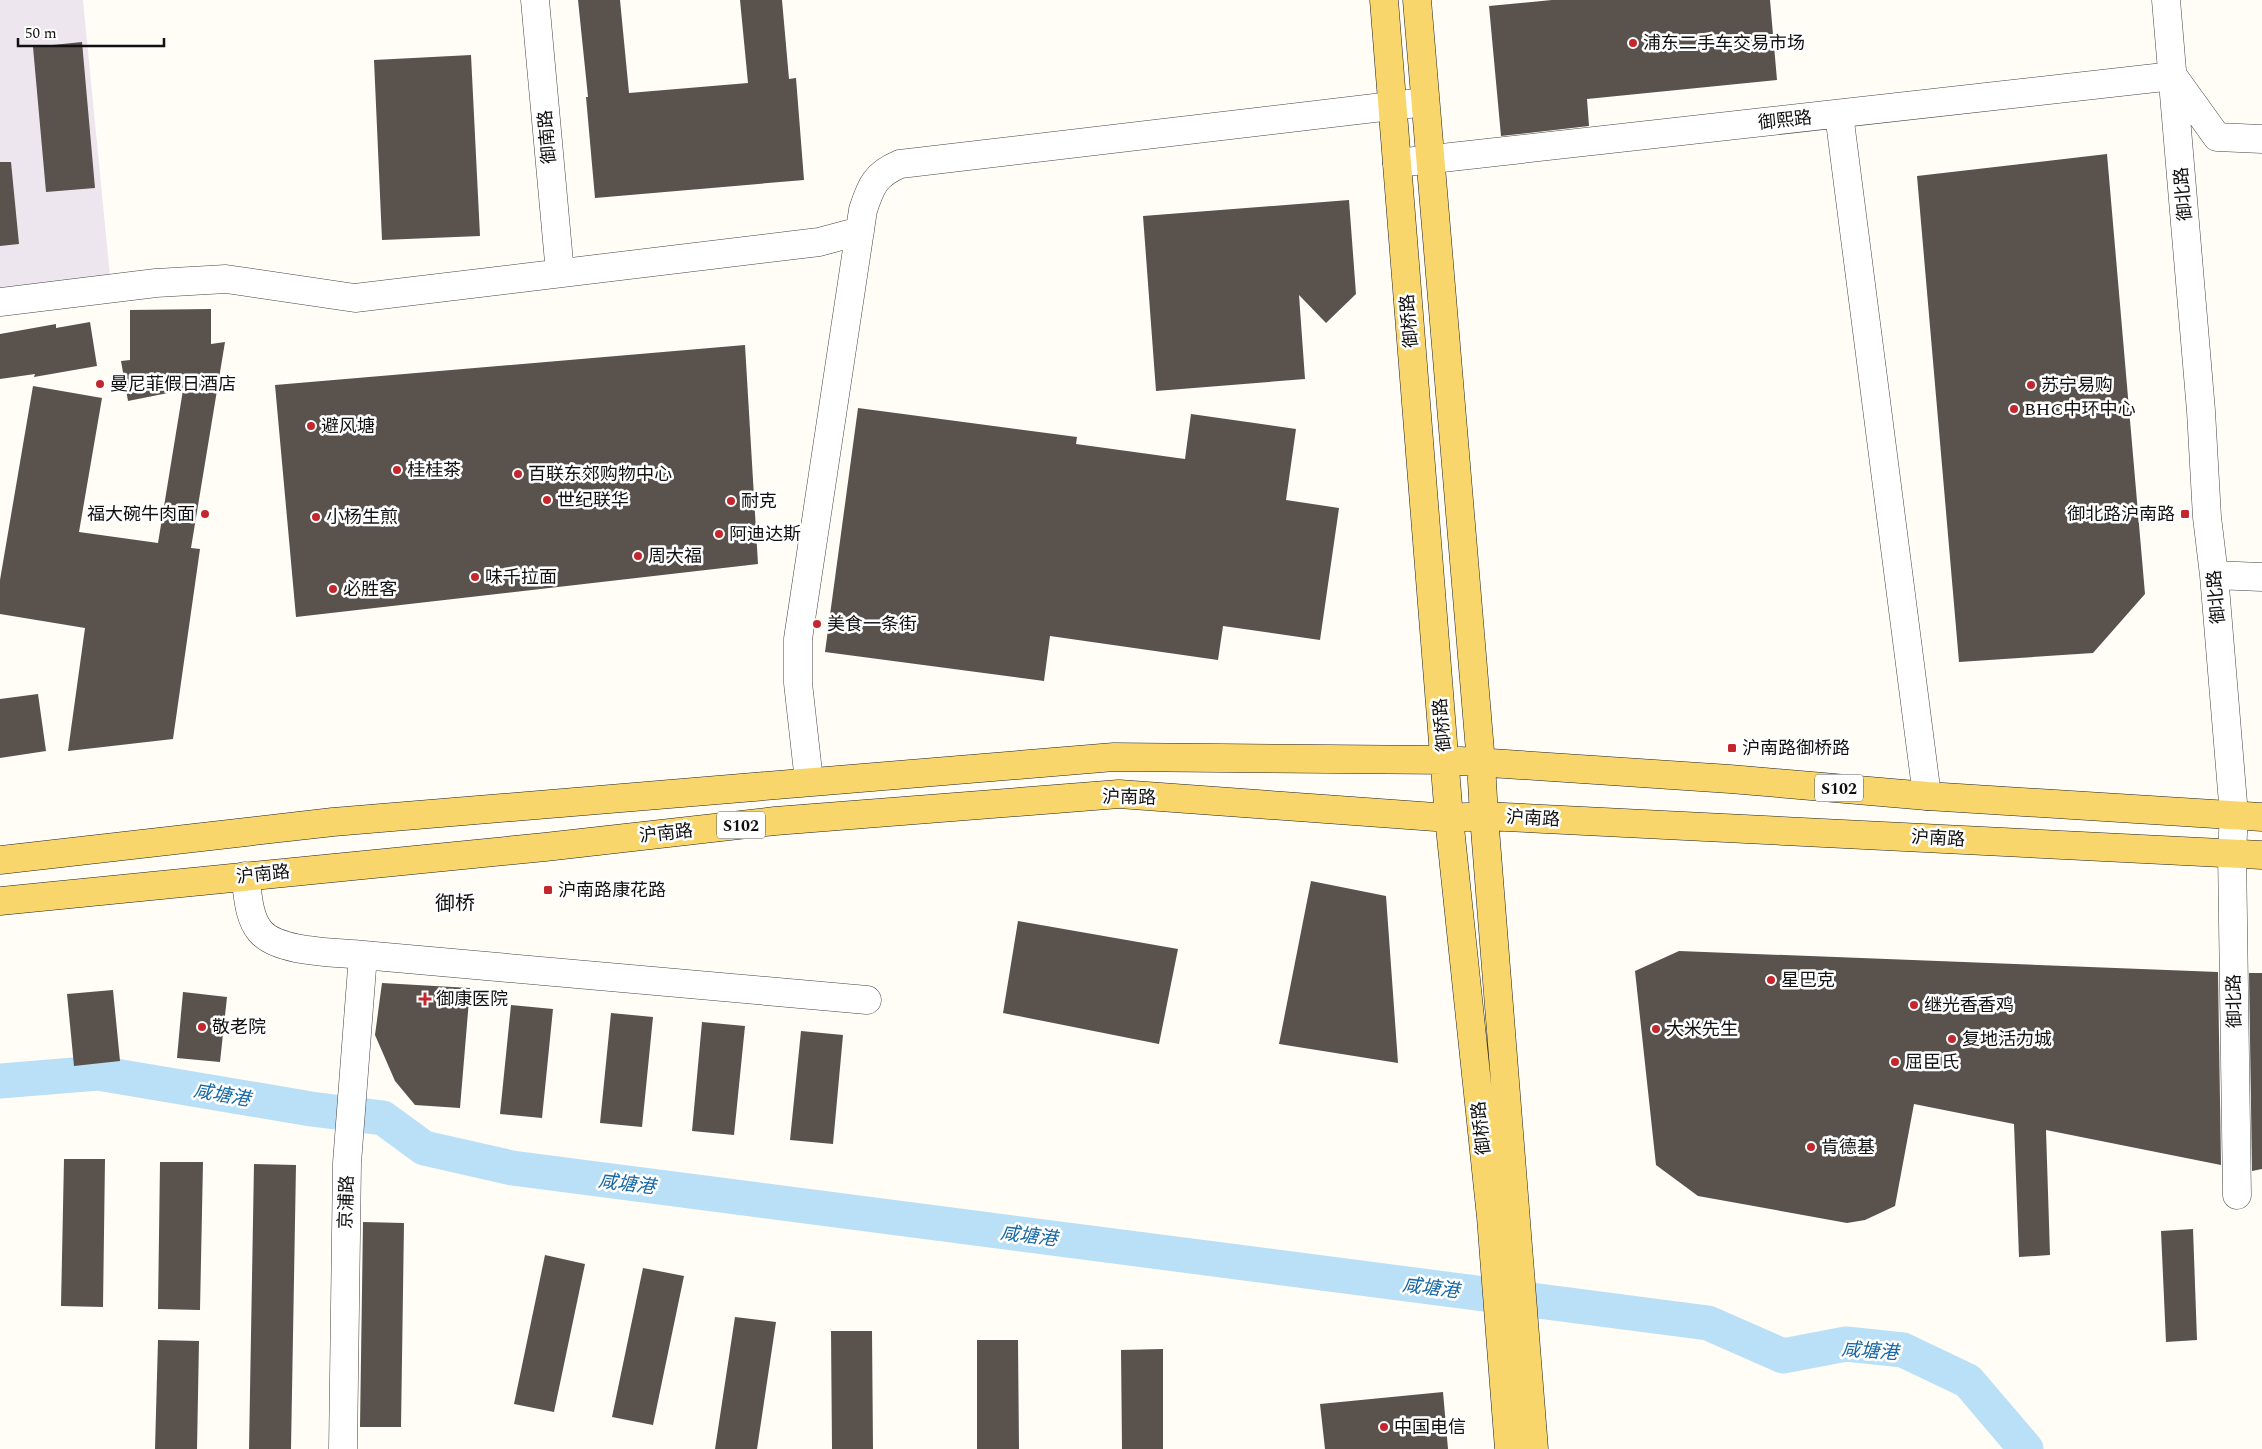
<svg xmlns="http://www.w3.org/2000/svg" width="2262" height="1449" font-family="Spectral,'Noto Sans SC',serif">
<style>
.industrial{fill:#eee6ef}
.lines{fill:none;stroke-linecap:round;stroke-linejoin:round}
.river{stroke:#b9e0f7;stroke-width:35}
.building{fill:#5a524d}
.minor-casing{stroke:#444;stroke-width:29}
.major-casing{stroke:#222;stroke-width:29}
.minor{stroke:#fff;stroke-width:28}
.major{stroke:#f9d66b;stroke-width:28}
.poi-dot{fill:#c4262e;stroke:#fff;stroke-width:2}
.labels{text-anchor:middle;stroke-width:5;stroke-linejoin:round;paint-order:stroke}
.shield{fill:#fff;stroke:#585858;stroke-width:1}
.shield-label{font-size:16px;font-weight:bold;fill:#111}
.poi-label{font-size:18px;fill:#111;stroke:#fff;text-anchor:start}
.street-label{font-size:18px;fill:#111;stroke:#fff}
.water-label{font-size:19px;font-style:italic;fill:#1768a6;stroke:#fff}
.quarter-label{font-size:20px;fill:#111;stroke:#fff}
</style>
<rect width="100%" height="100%" fill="#fffdf5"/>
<path class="industrial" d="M0,0H83L110,276L0,289Z"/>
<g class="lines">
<path class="river" d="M0,1081L98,1073L311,1109L383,1118L424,1148L512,1168L1708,1323L1783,1356L1846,1344L1903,1350L1968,1381L2026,1449"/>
</g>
<path class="building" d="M578,0H620L629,93L748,83L740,0H782L789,79L796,78L804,180L595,198L586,97H588Z
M1552,0H1770L1777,80L1587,99L1589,126L1501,136L1489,6Z
M82,42L95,188L46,192L33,47Z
M471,55L480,236L382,240L374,60Z
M2107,154L2145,594L2093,653L1959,662L1917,176Z
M0,162H11L19,244L0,246Z
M1349,200L1356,294L1326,323L1299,295L1305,379L1156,391L1143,216Z
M211,309V344L225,342L191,548L200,549L173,739L68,751L85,628L0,614V580L33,386L102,398L79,532L158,543L183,390L128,401L121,361L130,360V310Z
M90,322L97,366L34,377L35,374L0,379V334L56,324V328Z
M745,345L758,564L296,617L275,385Z
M858,408L1077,437L1076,444L1185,459L1191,414L1296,429L1286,500L1339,508L1320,640L1223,626L1218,660L1050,636L1044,681L825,652Z
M38,694L46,751L0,758V699Z
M1311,881L1386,896L1398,1063L1279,1044Z
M1018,921L1178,949L1159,1044L1003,1013Z
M1679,951L2218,972L2221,1165L2046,1130L2050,1255L2019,1257L2014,1124L1914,1104L1895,1206L1865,1220L1847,1223L1698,1196L1656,1165L1635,971Z
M2249,973H2262V1169L2252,1171Z
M382,983L470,988L460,1108L415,1105L395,1081L375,1035Z
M113,990L120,1061L74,1066L67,994Z
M183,992L227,997L220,1062L177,1058Z
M511,1005L553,1009L542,1118L500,1114Z
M611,1013L653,1017L642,1127L600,1123Z
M702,1022L745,1026L734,1135L692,1131Z
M801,1031L843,1035L833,1144L790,1140Z
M64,1159H105L103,1307L61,1306Z
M160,1162H203L200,1310L158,1309Z
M254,1164L296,1165L291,1449H249Z
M363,1222L404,1223L401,1427H360Z
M2193,1229L2197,1340L2166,1342L2161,1231Z
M545,1255L585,1264L554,1412L514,1404Z
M643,1268L684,1276L653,1425L612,1417Z
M735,1317L776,1322L757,1449H715Z
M831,1331H872L873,1449H832Z
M158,1340L199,1341L197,1449H155Z
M977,1340H1018L1019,1449H977Z
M1163,1349V1449H1122L1121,1350Z
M1443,1392L1448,1449H1325L1320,1404Z"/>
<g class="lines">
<defs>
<path id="minor" d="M535,0L560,273
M2166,0L2201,411L2207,517L2214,575L2234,815L2232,852L2237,1195
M1839,114L1927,796
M1397,163L2173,76L2217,137L2262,139
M0,302L156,283L226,279L355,298L819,242L860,231
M2214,575L2262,577
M809,781L798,683V639L863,210C871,185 876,174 900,164L1425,102
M245,876C248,893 248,917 260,931C278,953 336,952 363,955L867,1000
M343,1449L347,1163L363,955"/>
<path id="major" d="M1384,0L1449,818L1491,1217L1509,1449
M1417,0L1481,763L1484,816L1534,1449
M0,860L333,822L1114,757L1445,760L1730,779L1927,796L2262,817
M0,901L545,847L775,821L1119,794L1449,818L1484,816L2262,855"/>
</defs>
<use href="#minor" class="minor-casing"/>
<use href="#major" class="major-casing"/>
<use href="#minor" class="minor"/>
<use href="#major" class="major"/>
</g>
<g class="poi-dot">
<circle cx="1633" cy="43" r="5"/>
<circle cx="100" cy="384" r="5"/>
<circle cx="2031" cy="385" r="5"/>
<circle cx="2014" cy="409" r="5"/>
<circle cx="311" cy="426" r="5"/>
<circle cx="397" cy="470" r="5"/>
<circle cx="518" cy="474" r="5"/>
<circle cx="547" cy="500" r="5"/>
<circle cx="731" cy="501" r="5"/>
<circle cx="205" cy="514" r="5"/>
<rect x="2180" y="509" width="10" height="10" rx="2.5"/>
<circle cx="316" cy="517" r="5"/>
<circle cx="719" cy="534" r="5"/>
<circle cx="638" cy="556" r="5"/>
<circle cx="475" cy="577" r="5"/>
<circle cx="333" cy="589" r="5"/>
<circle cx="817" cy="624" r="5"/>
<rect x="1727" y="743" width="10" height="10" rx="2.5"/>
<rect x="543" y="885" width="10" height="10" rx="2.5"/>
<circle cx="1771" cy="980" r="5"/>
<path d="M422.5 991.5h5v5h5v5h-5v5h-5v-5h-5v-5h5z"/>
<circle cx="1914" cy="1005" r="5"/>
<circle cx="202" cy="1027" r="5"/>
<circle cx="1656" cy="1029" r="5"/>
<circle cx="1952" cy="1039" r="5"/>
<circle cx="1895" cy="1062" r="5"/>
<circle cx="1811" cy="1147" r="5"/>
<circle cx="1384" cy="1427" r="5"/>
</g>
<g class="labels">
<g class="shield">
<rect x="1815" y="774.5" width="48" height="27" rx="4"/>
<rect x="717" y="811.5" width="48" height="27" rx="4"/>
</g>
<g class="shield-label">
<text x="1839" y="794">S102</text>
<text x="741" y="831">S102</text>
</g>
<g class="poi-label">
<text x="1643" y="49">浦东二手车交易市场</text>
<text x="110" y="390">曼尼菲假日酒店</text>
<text x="2041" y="391">苏宁易购</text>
<text x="2024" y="415">BHC中环中心</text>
<text x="321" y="432">避风塘</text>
<text x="407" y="476">桂桂茶</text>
<text x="528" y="480">百联东郊购物中心</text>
<text x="557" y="506">世纪联华</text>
<text x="741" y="507">耐克</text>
<text x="195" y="520" text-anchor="end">福大碗牛肉面</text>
<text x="2175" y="520" text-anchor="end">御北路沪南路</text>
<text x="326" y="523">小杨生煎</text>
<text x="729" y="540">阿迪达斯</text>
<text x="648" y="562">周大福</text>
<text x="485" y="583">味千拉面</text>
<text x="343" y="595">必胜客</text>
<text x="827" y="630">美食一条街</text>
<text x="1742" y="754">沪南路御桥路</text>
<text x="558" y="896">沪南路康花路</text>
<text x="1781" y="986">星巴克</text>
<text x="436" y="1005">御康医院</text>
<text x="1924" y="1011">继光香香鸡</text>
<text x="212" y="1033">敬老院</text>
<text x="1666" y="1035">大米先生</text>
<text x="1962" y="1045">复地活力城</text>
<text x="1905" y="1068">屈臣氏</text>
<text x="1821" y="1153">肯德基</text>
<text x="1394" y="1433">中国电信</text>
</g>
<g class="street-label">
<text transform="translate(1785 120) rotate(-6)" y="6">御熙路</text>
<text transform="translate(547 137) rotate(-95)" y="6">御南路</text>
<text transform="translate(2183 194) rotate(-95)" y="6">御北路</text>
<text transform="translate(1409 321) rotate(-95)" y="6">御桥路</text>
<text transform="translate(2216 597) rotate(-95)" y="6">御北路</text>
<text transform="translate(1442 725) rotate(-95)" y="6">御桥路</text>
<text transform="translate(1129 797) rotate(1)" y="6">沪南路</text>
<text transform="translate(1533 818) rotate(3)" y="6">沪南路</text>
<text transform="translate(666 833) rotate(-6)" y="6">沪南路</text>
<text transform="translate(1938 838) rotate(3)" y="6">沪南路</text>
<text transform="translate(263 874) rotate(-6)" y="6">沪南路</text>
<text transform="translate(2234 1001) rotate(-91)" y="6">御北路</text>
<text transform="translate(1481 1128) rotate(-96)" y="6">御桥路</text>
<text transform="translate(346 1202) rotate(-88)" y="6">京浦路</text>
</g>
<g class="water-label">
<text transform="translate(222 1094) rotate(10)" y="7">咸塘港</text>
<text transform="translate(627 1183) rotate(7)" y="7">咸塘港</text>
<text transform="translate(1029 1235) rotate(7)" y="7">咸塘港</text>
<text transform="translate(1431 1287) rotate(7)" y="7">咸塘港</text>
<text transform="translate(1870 1350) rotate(4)" y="7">咸塘港</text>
</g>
<g class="quarter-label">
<text x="455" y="910">御桥</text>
</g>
</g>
<path d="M18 38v8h146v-8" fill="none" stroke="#111111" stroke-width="2.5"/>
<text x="25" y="38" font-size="15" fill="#111111" stroke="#ffffff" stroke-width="4" paint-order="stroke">50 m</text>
</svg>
